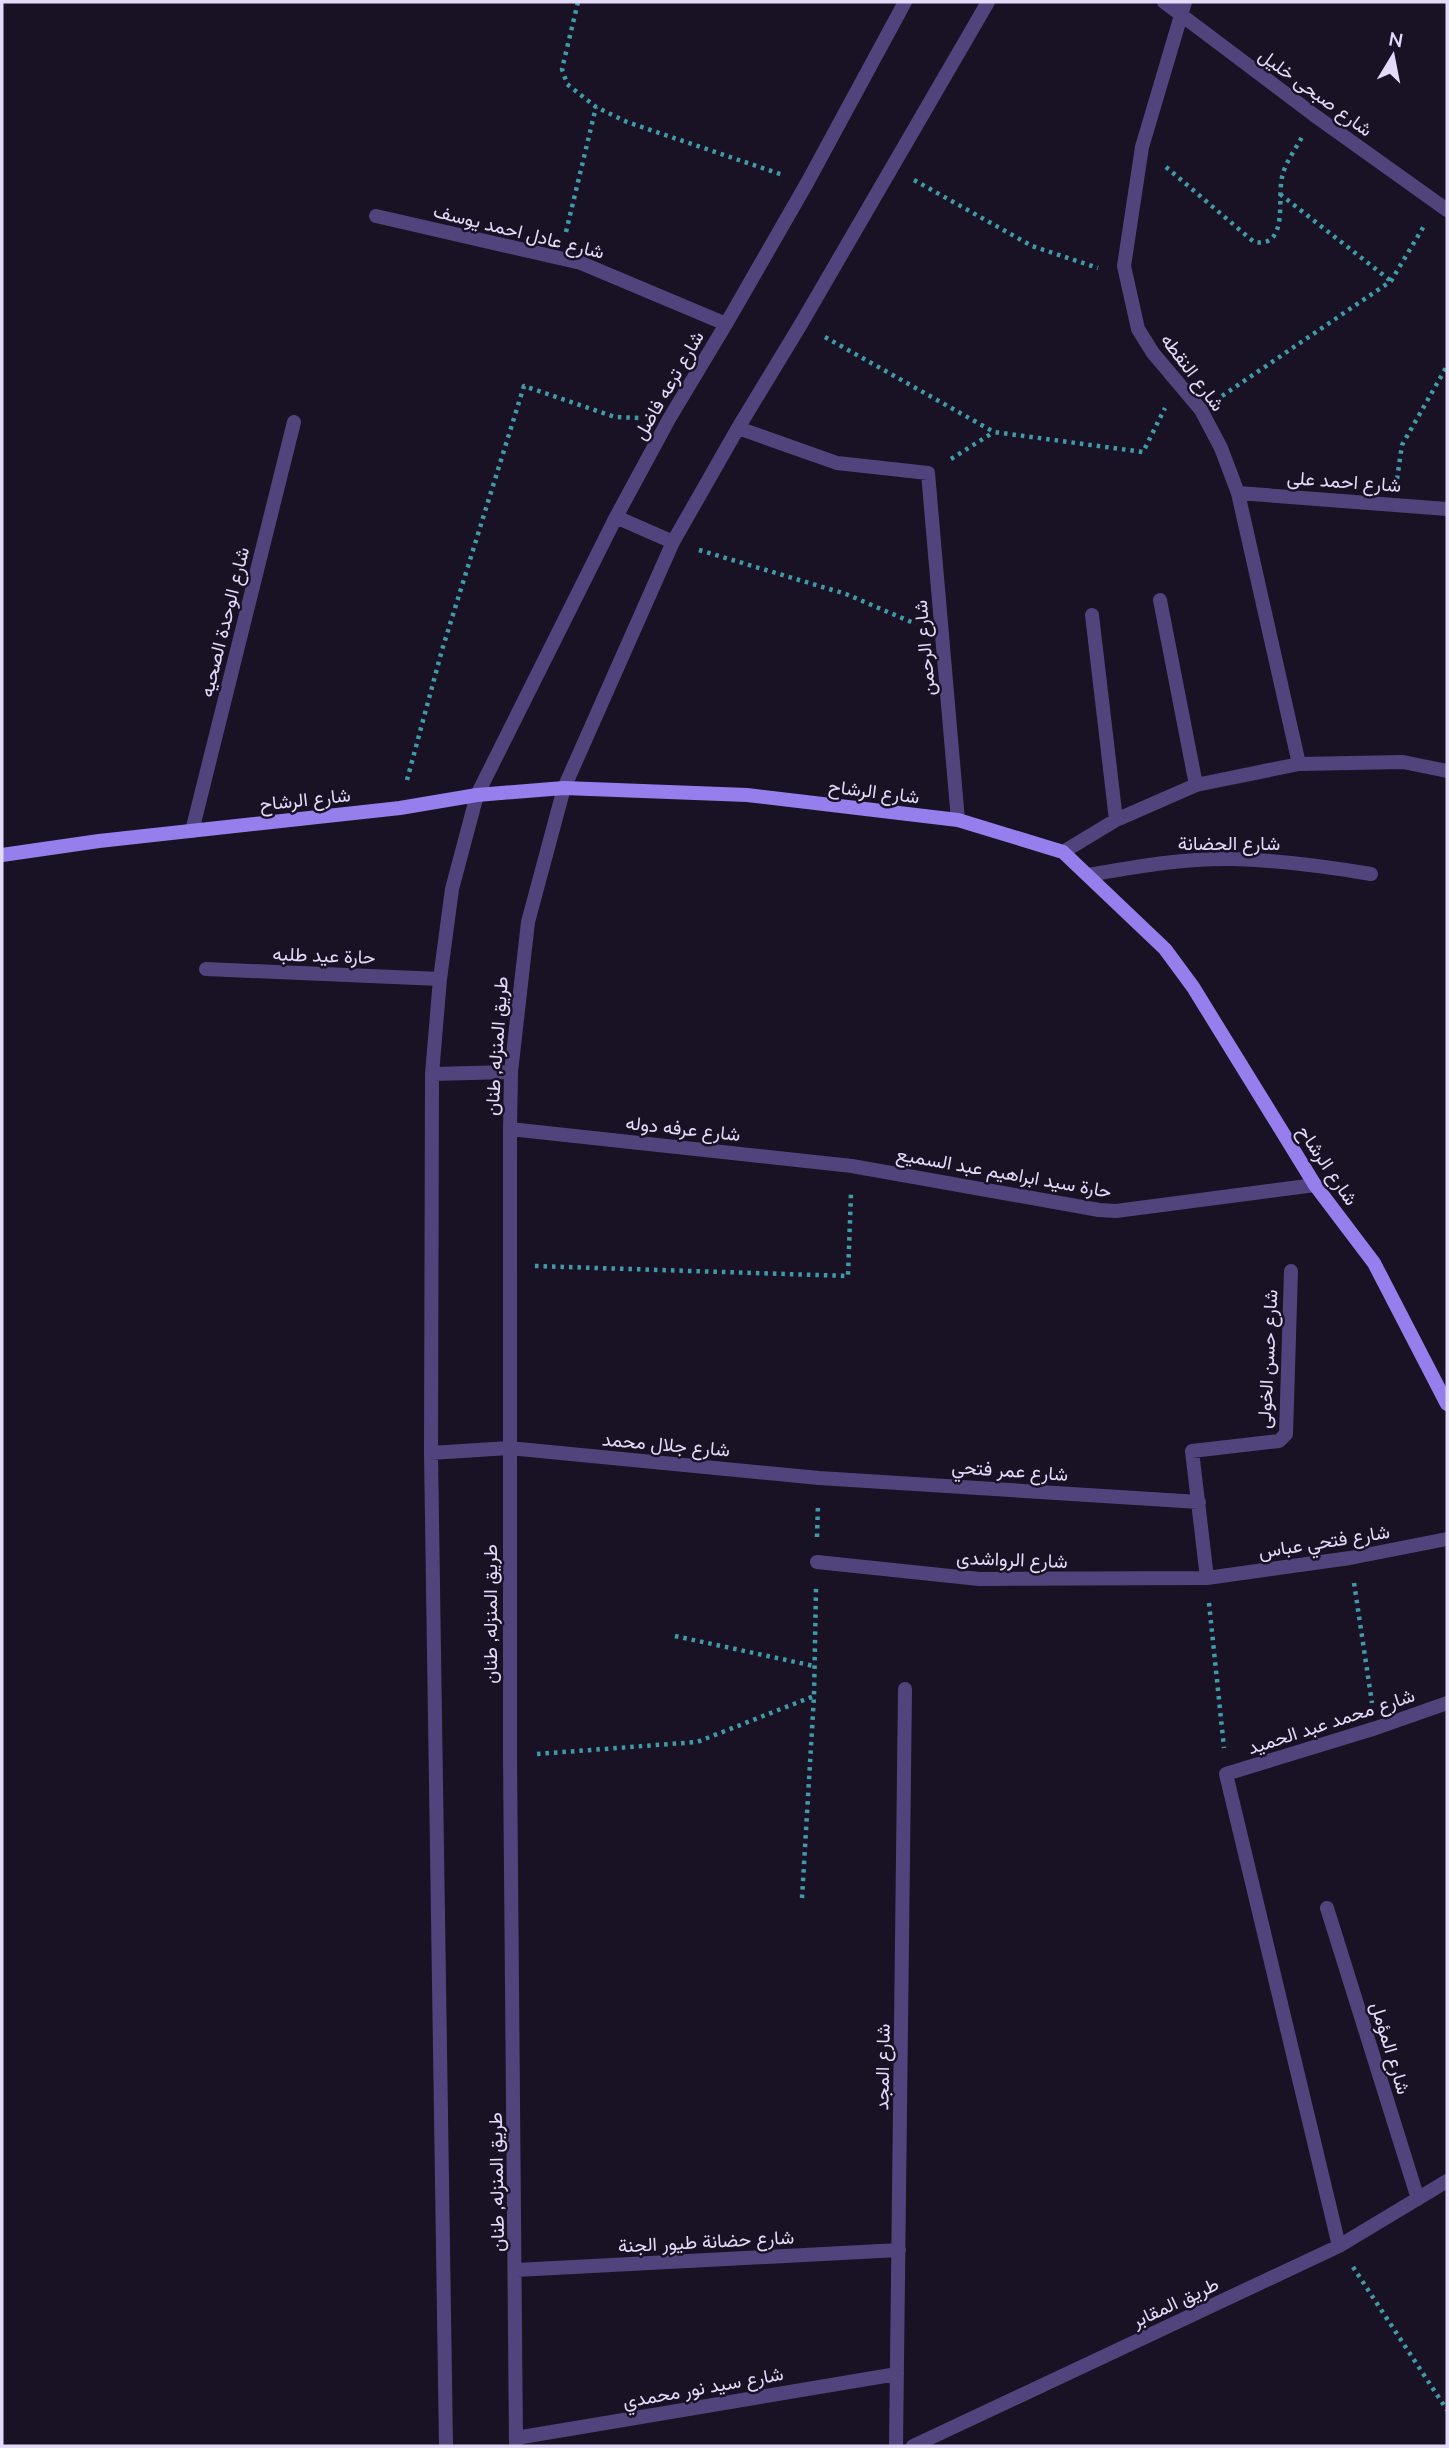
<svg xmlns="http://www.w3.org/2000/svg" width="1449" height="2448" font-family="'Nunito Sans',Vazirmatn,sans-serif">
<style>
.lines{fill:none;stroke-linecap:round;stroke-linejoin:round}
.path{stroke:#409ba9;stroke-width:4.5;stroke-dasharray:3.5 5;stroke-linecap:butt}
.minor{stroke:#51447d;stroke-width:14}
.secondary{stroke:#967eed;stroke-width:14}
.labels{text-anchor:middle;stroke-width:5;stroke-linejoin:round;paint-order:stroke}
.street-label{font-size:19px;fill:#e4dbfa;stroke:#191224}
</style>
<rect width="100%" height="100%" fill="#191224"/>
<g class="lines">
<path class="path" d="M578,2L562,69L567,84L596,107L627,122L783,175
M1166,167L1254,242C1289,248 1277,200 1282,177C1285,163 1295,150 1302,137
M914,180L1032,246L1098,268
M1280,194L1391,281
M566,232L596,107
M825,337L994,432L1143,452L1165,408
M1222,396L1391,281L1424,226
M951,459L994,432
M1397,479L1402,445L1447,366
M699,550L846,594L916,624
M407,780L442,650L524,386L615,417L639,418
M535,1266L848,1276L851,1193
M817,1537L818,1504
M1354,1583L1372,1703
M1209,1603L1224,1748
M675,1636L814,1666
M537,1754L697,1742L814,1696
M802,1898L814,1696L816,1588
M1353,2267L1447,2410"/>
<path class="minor" d="M1164,2L1314,115L1447,210
M1185,2L1142,147L1124,266L1138,329L1153,353L1201,410L1221,448L1238,493L1299,764
M376,216L581,263L726,324
M738,428L837,463L928,473L958,820
M1238,493L1447,509
M616,517L673,542
M1160,600L1196,785
M1092,615L1116,820
M192,831L294,422
M1063,852L1116,820L1196,785L1299,764L1403,762L1447,771
M1088,875C1135,867 1184,858 1232,859C1279,860 1324,866 1371,874
M206,969L440,979
M432,1074L511,1072
M510,1129L852,1166L1099,1210L1116,1211L1315,1185
M431,1453L509,1448L819,1478L1199,1502
M817,1562L979,1579L1207,1578L1350,1558L1447,1539
M1207,1578L1192,1451L1279,1441L1286,1434L1291,1271
M1327,1908L1418,2199
M1339,2246L1226,1774L1376,1728L1447,1703
M516,2270L899,2250
M516,2438L897,2374
M446,2446L431,1453L432,1074L440,979L452,889L477,795L616,517L669,419L726,324L807,183L905,2
M516,2446L510,1756V1129L511,1072L528,922L564,788L673,542L738,428L801,324L988,2
M896,2446L905,1689
M913,2446L1339,2246L1447,2181"/>
<path class="secondary" d="M2,855L99,841L400,808L477,795L564,788L747,795L958,820L1063,852L1165,949L1193,987L1315,1185L1374,1263L1447,1404"/>
</g>
<g class="labels">
<g class="street-label">
<text transform="translate(1316 92) rotate(36)" y="7">شارع صبحى خليل</text>
<text transform="translate(519 231) rotate(14)" y="7">شارع عادل احمد يوسف</text>
<text transform="translate(1193 372) rotate(53)" y="7">شارع النقطه</text>
<text transform="translate(668 385) rotate(-60)" y="7">شارع ترعه فاضل</text>
<text transform="translate(1344 481) rotate(4)" y="7">شارع احمد على</text>
<text transform="translate(224 622) rotate(-76)" y="7">شارع الوحدة الصحيه</text>
<text transform="translate(924 648) rotate(-95)" y="7">شارع الرحمن</text>
<text transform="translate(874 791) rotate(7)" y="7">شارع الرشاح</text>
<text transform="translate(305 799) rotate(-6)" y="7">شارع الرشاح</text>
<text x="1229" y="850">شارع الحضانة</text>
<text transform="translate(324 955) rotate(2)" y="7">حارة عيد طلبه</text>
<text transform="translate(496 1046) rotate(-86)" y="7">طريق المنزله, طنان</text>
<text transform="translate(683 1128) rotate(6)" y="7">شارع عرفه دوله</text>
<text transform="translate(1328 1165) rotate(56)" y="7">شارع الرشاح</text>
<text transform="translate(1004 1172) rotate(10)" y="7">حارة سيد ابراهيم عبد السميع</text>
<text transform="translate(1267 1359) rotate(-87)" y="7">شارع حسن الخولى</text>
<text transform="translate(666 1444) rotate(5)" y="7">شارع جلال محمد</text>
<text transform="translate(1010 1470) rotate(4)" y="7">شارع عمر فتحي</text>
<text transform="translate(1324 1541) rotate(-9)" y="7">شارع فتحي عباس</text>
<text transform="translate(1012 1559) rotate(2)" y="7">شارع الرواشدى</text>
<text transform="translate(490 1614) rotate(-90)" y="7">طريق المنزله, طنان</text>
<text transform="translate(1331 1721) rotate(-18)" y="7">شارع محمد عبد الحميد</text>
<text transform="translate(1391 2048) rotate(73)" y="7">شارع المؤمل</text>
<text transform="translate(882 2067) rotate(-89)" y="7">شارع المجد</text>
<text transform="translate(496 2182) rotate(-91)" y="7">طريق المنزله, طنان</text>
<text transform="translate(706 2241) rotate(-3)" y="7">شارع حضانة طيور الجنة</text>
<text transform="translate(1175 2302) rotate(-25)" y="7">طريق المقابر</text>
<text transform="translate(703 2387) rotate(-10)" y="7">شارع سيد نور محمدي</text>
</g>
</g>
<rect width="1449" height="2448" fill="none" stroke="#e4dbfa" stroke-width="7"/>
<g transform="translate(1393 56) rotate(10)" stroke="#191224" stroke-width="5" paint-order="stroke">
<path d="M0-5L12 26L0 18L-12 26Z" fill="#e4dbfa"/>
<text y="-10" font-size="19" font-weight="bold" text-anchor="middle" fill="#e4dbfa">N</text>
</g>
</svg>
